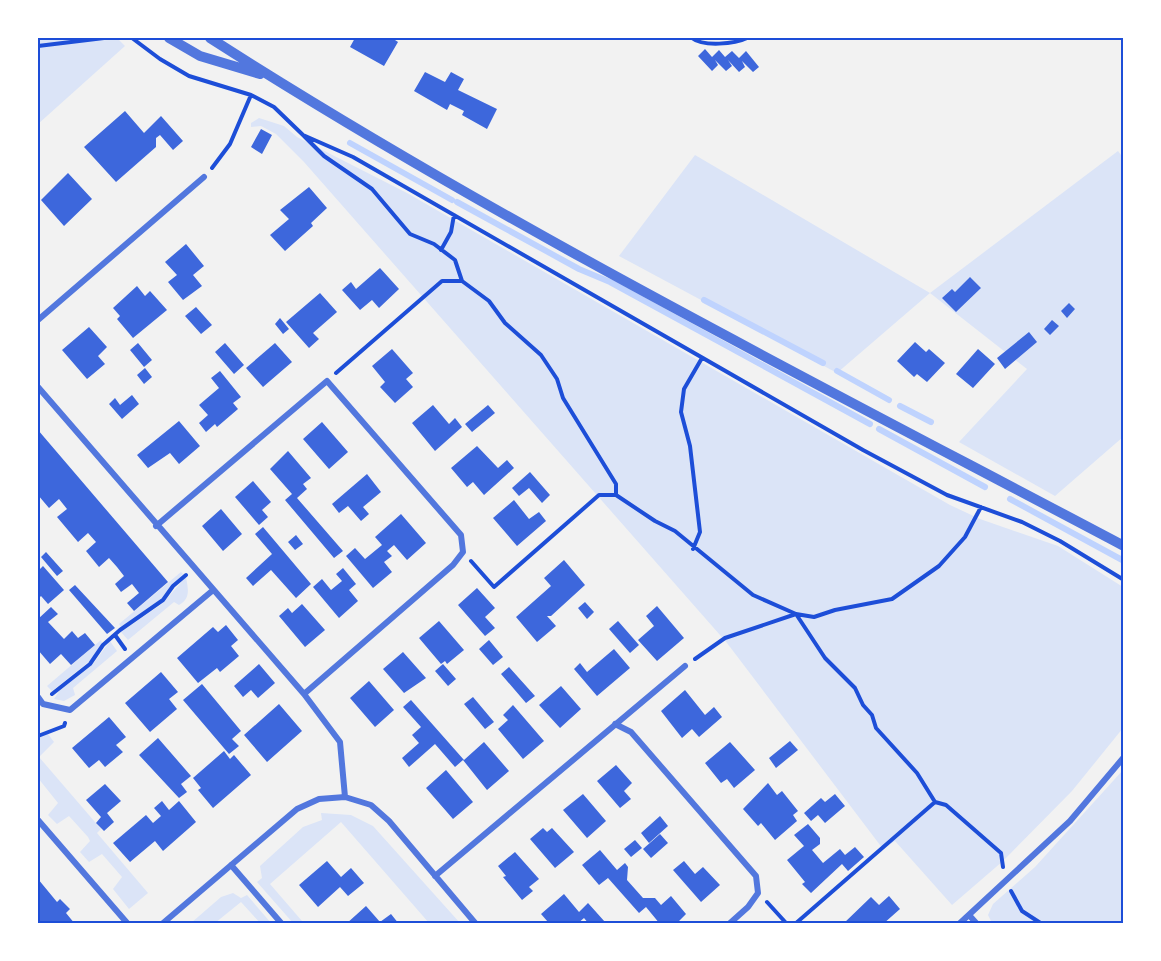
<svg xmlns="http://www.w3.org/2000/svg" width="1161" height="961" font-family="Barlow,sans-serif">
<style>
.green{fill:#dbe4f7}
.lines{fill:none;stroke-linecap:round;stroke-linejoin:round}
.stream{stroke:#bfd3fe;stroke-width:6}
.building{fill:#3d67dc}
.path{stroke:#1d4ed8;stroke-width:4}
.minor{stroke:#5277de;stroke-width:6}
.tertiary{stroke:#5277de;stroke-width:10}
.neatline{fill:none;stroke:#1d4ed8;stroke-width:2}
</style>
<rect width="100%" height="100%" fill="#f2f2f2"/>
<path class="green" d="M38,38H117L125,46L38,124Z
M259,118L284,126L297,137L407,193L950,505L980,519L1058,546L1123,587V728L1072,791L1003,861L952,905L895,841L883,849L727,643L304,162L276,134L261,126L251,127V123Z
M1118,151L1124,159L1123,437L1055,496L959,442L1027,369L930,293L837,373L619,256L695,155L930,293Z
M181,572L183,574L158,602L121,627L119,624Z
M186,577C188,589 191,598 179,605L174,602L128,640L121,632L162,604Z
M101,640L102,643L91,660L52,691L47,686Z
M110,641L117,651L73,688L75,695L64,701L54,699L64,684L93,664Z
M48,734L54,742L39,757L101,829L97,833L148,893L129,909L113,889L122,877L102,854L89,862L80,852L90,841L88,837L69,816L57,824L48,815L58,803L38,778V738Z
M1123,770V923H992L988,915L993,904L1035,867Z
M321,813L351,815L373,826L460,923H429L341,822L270,884L302,921L293,923L257,882L262,878L260,866L303,827L322,820Z
M233,893L241,898L247,895L271,923H260L241,902L215,923H191L221,897Z"/>
<g class="lines">
<path class="stream" d="M350,143L452,200
M457,202L579,269L610,282L870,424
M704,300L823,363
M837,371L889,400
M900,406L931,422
M879,429L985,487
M1010,499L1124,561"/>
</g>
<path class="building" d="M355,38H397L395,40L398,42L384,66L350,47Z
M705,49L712,57L719,50L725,57L732,51L739,58L746,51L759,67L753,72L742,61L745,67L739,72L728,60L732,66L726,71L715,60L718,65L712,71L698,56Z
M425,72L445,82L451,72L464,79L458,90L497,109L487,129L462,115L464,111L450,104L447,110L414,91Z
M125,111L144,133L161,116L183,141L173,150L160,135L156,138V147L116,182L84,147Z
M261,129L272,135L262,154L251,147Z
M68,173L92,199L64,226L41,200Z
M309,187L327,208L311,223L313,226L285,251L270,235L289,219L280,210Z
M186,244L204,266L193,275L202,286L183,300L168,282L177,275L165,262Z
M380,268L399,289L379,308L372,300L360,310L342,290L351,282L356,289Z
M970,277L981,288L956,312L942,298L952,289L955,292Z
M137,286L145,296L150,291L167,310L133,338L117,319L120,316L113,308Z
M320,293L337,312L313,333L319,339L309,348L286,322Z
M1069,303L1075,309L1067,318L1061,311Z
M196,307L212,325L201,334L185,316Z
M280,318L289,329L283,334L275,324Z
M1052,320L1059,326L1050,335L1044,329Z
M89,327L107,347L98,356L105,364L87,379L62,350Z
M1029,332L1037,342L1005,369L997,358Z
M915,342L926,352L929,349L945,363L927,382L917,374L914,377L897,361Z
M138,343L152,360L144,367L130,350Z
M225,343L244,365L234,374L215,352Z
M275,343L292,362L263,387L246,368Z
M392,349L413,373L406,379L413,387L395,403L380,387L385,382L372,366Z
M978,349L995,364L973,388L956,374Z
M145,368L152,377L144,384L137,375Z
M220,371L241,397L233,403L238,409L217,427L215,424L206,432L199,423L208,415L199,405L219,388L211,378Z
M132,395L139,404L122,419L109,404L115,398L120,405Z
M433,405L449,424L455,418L462,427L435,451L412,423Z
M488,405L495,413L472,432L465,424Z
M179,421L200,446L179,464L170,453L148,468L137,455Z
M322,422L348,452L329,469L303,439Z
M38,430L168,582L134,611L127,603L139,593L132,584L121,592L115,584L124,576L117,567L109,558L99,567L86,551L96,542L88,533L78,542L57,517L67,509L59,499L49,508L38,495Z
M477,446L498,468L507,460L514,468L484,495L473,482L467,487L451,468Z
M288,451L311,478L303,484L307,489L297,498L343,551L334,558L285,500L292,494L270,469Z
M530,472L550,495L542,503L529,488L519,496L512,488Z
M367,474L381,492L363,507L369,514L361,521L348,506L339,513L332,504Z
M253,481L271,502L262,510L268,517L259,525L235,497Z
M514,500L529,519L539,512L546,521L517,546L493,518Z
M221,509L242,534L223,551L202,526Z
M401,514L426,543L407,560L394,545L387,551L392,556L384,562L392,572L373,588L346,556L355,548L365,559L382,545L375,537Z
M263,527L311,584L296,598L271,570L253,586L246,578L272,554L255,534Z
M296,535L303,544L295,550L288,542Z
M46,552L63,571L57,576L41,557Z
M564,560L585,585L551,616H547L556,626L537,642L516,617L551,586L544,578Z
M43,566L64,590L48,604L41,596L38,599V571Z
M343,568L356,584L349,590L358,601L339,618L313,587L322,579L331,590L342,581L336,574Z
M75,585L115,628L107,634L69,590Z
M477,588L495,608L485,617L495,628L485,636L458,605Z
M585,602L594,612L587,619L578,608Z
M302,604L325,630L305,647L279,616L288,608L292,613Z
M657,606L684,638L657,661L638,640L654,626L646,616Z
M51,607L58,614L48,622L64,639L72,631L78,638L85,633L95,645L71,665L61,654L50,664L38,650V619Z
M439,621L464,650L447,664L445,661L441,664L419,638Z
M618,621L639,645L630,653L609,629Z
M226,625L238,640L231,646L239,656L220,672L217,668L198,683L177,658L213,627L218,632Z
M489,640L503,657L493,665L479,649Z
M614,649L630,668L597,696L574,669L580,663L587,672Z
M403,652L426,678L404,693L383,669Z
M259,664L275,683L258,698L251,690L243,697L234,686Z
M443,664L456,679L448,686L435,671Z
M509,667L535,696L526,703L501,674Z
M161,672L178,692L169,699L177,709L150,732L125,703Z
M369,681L394,710L375,727L350,698Z
M202,684L241,731L232,739L239,746L229,754L183,700Z
M561,686L581,709L560,728L539,705Z
M685,690L705,715L714,707L722,717L699,737L692,729L682,738L661,711Z
M473,697L494,722L485,729L464,704Z
M411,700L464,760L484,742L509,771L487,790L463,760L455,767L435,744L409,767L402,758L419,743L412,735L421,727L403,707Z
M279,704L302,731L267,762L244,735Z
M513,705L544,741L523,759L498,729L508,720L503,715Z
M109,717L126,737L116,745L123,752L105,767L99,760L89,768L72,748Z
M158,738L191,776L181,784L187,792L179,798L139,755Z
M790,741L798,750L776,768L769,758Z
M730,742L755,770L734,788L727,779L721,783L705,763Z
M224,751L230,759L234,755L251,775L213,808L198,790L201,788L193,778Z
M616,765L632,783L624,791L631,799L620,808L597,781Z
M446,770L473,802L453,819L426,788Z
M768,783L777,795L782,791L798,811L793,815L797,821L775,840L761,823L758,826L743,809Z
M105,784L121,801L107,813L114,822L104,831L96,823L101,817L86,800Z
M583,794L606,821L587,838L563,810Z
M835,794L845,806L825,823L818,815L811,821L804,813L821,798L825,802Z
M162,801L169,810L179,801L196,822L163,851L155,841L130,862L113,843L146,815L153,823L161,816L154,808Z
M660,816L668,826L649,843L641,833Z
M808,824L820,838V844L812,850L823,863L840,849L845,855L855,847L864,857L848,871L842,864L811,893L802,884L805,882L787,860L804,846L794,835Z
M543,828L547,832L552,828L574,852L555,868L530,839Z
M660,834L668,843L651,858L643,849Z
M635,840L642,848L631,857L624,849Z
M600,850L617,870L625,863L628,867L627,880L643,898H655L661,905L671,896L686,914L676,924H660L646,907L639,913L608,878L599,885L582,865Z
M515,852L539,879L529,887L533,891L522,900L503,877L506,876L498,866Z
M327,861L341,877L351,868L364,883L348,896L340,887L318,907L299,885Z
M684,861L695,874L703,867L720,885L701,902L673,870Z
M38,879L57,902L60,899L70,909L66,913L75,924H38Z
M564,894L579,912L588,903L605,922L589,924L584,918L577,924H546L548,922L541,914Z
M889,896L900,909L883,924H843L871,897L879,905Z
M366,906L380,922L391,914L399,924H346Z"/>
<g class="lines">
<path class="path" d="M132,38L160,59L189,76L251,95L274,107L303,135L353,157L863,450L947,495L1022,522L1060,541L1124,580
M692,38C703,47 735,44 747,38
M38,46L104,38
M304,136L324,156L372,189L410,234L434,244L455,260L462,281L489,301L505,323L541,355L557,379L563,398L616,484V495L655,521L675,531L753,595L796,614L825,658L855,688L863,705L872,715L876,728L917,773L935,802L946,805L1001,853L1003,867
M212,168L230,144L251,95
M441,250L451,232L454,215
M336,373L442,281H462
M693,549L700,532L690,446L681,412L684,389L702,358
M471,561L494,587L599,495H616
M115,635L125,649
M695,659L725,638L796,614L814,617L835,610L892,599L939,566L965,537L981,507
M52,694L90,664L103,645L120,630L163,600L173,586L186,575
M38,736L64,726L65,723
M1011,891L1022,911L1042,924
M767,902L787,924
M795,924L935,802"/>
<path class="minor" d="M38,320L204,177
M38,387L304,694L340,742L345,797
M156,526L327,381L461,535L463,552L453,565L304,694
M38,697L43,704L70,710L212,591
M615,724L631,732L756,876L758,893L748,907L729,924
M38,820L128,924
M231,865L282,924
M435,876L685,666
M969,915L977,924
M162,924L297,809L319,799L345,797L371,805L389,821L476,924
M959,924L1070,821L1124,757"/>
<path class="tertiary" d="M169,38L200,56L260,74
M210,38C504,226 816,383 1124,546"/>
</g>
<rect width="1161" height="961" fill="none" stroke="#ffffff" stroke-width="78"/>
<rect x="39" y="39" width="1083" height="883" class="neatline"/>
</svg>
